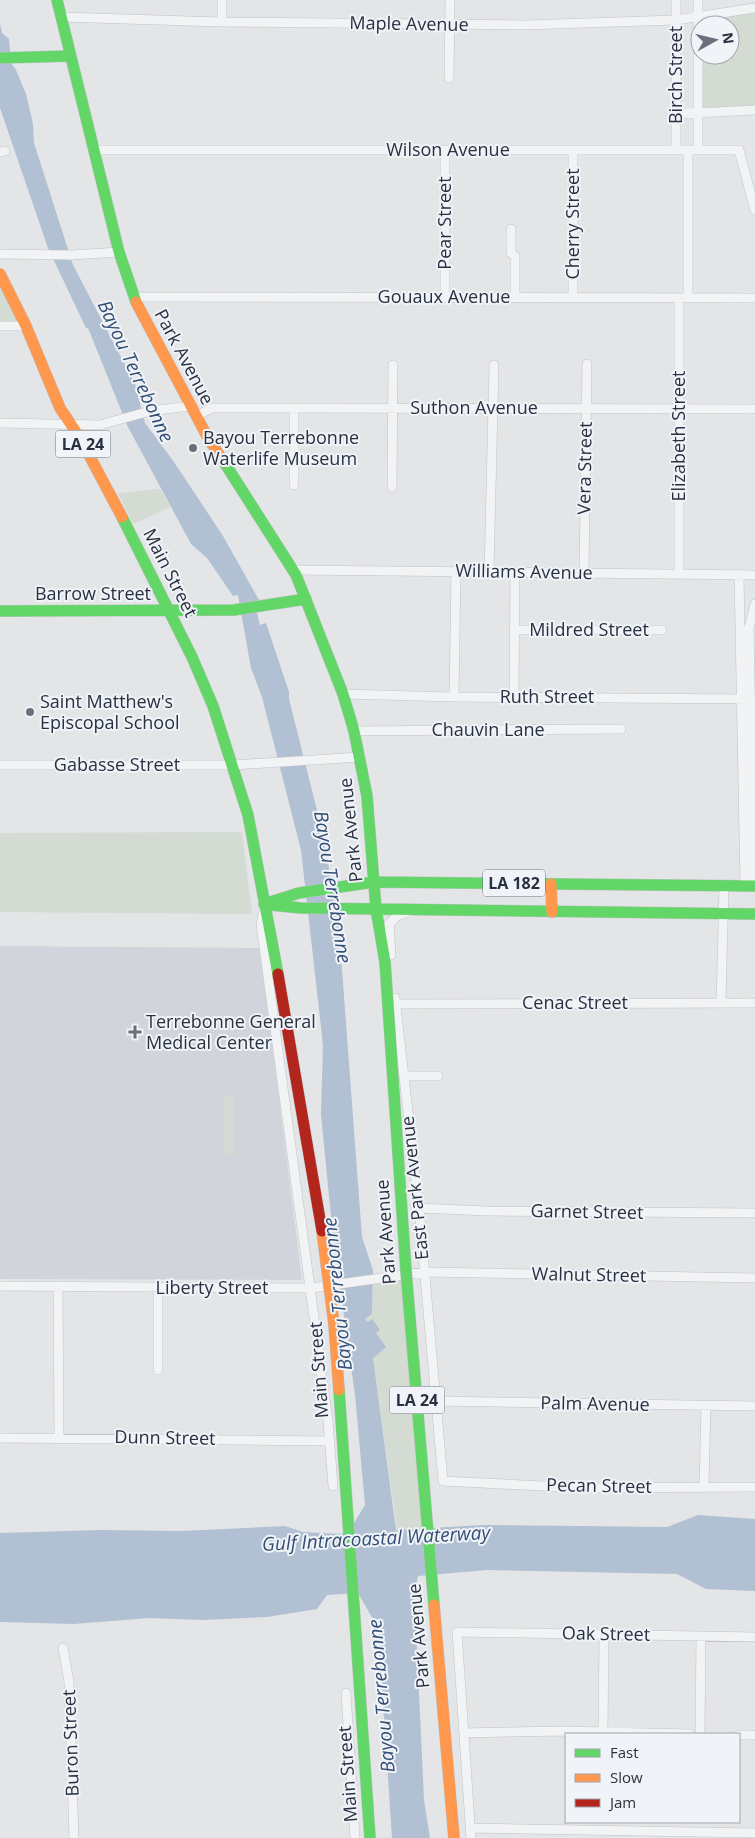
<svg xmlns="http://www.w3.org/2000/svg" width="755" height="1838" font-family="'Open Sans',sans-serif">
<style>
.built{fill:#d1d4da}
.green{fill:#d3dbd3;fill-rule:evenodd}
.water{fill:#b1c0d2}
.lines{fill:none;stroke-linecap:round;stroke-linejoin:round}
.street-casing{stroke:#c1c3c5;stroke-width:10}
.fast-casing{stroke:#c1c3c5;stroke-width:12}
.slow-casing{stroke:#c1c3c5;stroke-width:12}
.street{stroke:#f2f3f4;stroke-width:9}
.fast{stroke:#63d668;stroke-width:11}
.slow{stroke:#ff974d;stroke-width:11}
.fast-bridge-casing{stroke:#bfc2c5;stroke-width:12;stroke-linecap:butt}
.slow-bridge-casing{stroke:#bfc2c5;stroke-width:12;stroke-linecap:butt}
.jam-bridge-casing{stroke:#bfc2c5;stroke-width:12;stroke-linecap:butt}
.fast-bridge{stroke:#63d668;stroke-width:11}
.slow-bridge{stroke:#ff974d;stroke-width:11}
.jam-bridge{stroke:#b3261e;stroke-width:11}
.poi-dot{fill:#6a707b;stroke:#f0f3f7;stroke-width:2}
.labels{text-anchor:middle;stroke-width:4;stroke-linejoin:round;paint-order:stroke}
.shield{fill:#f0f3f7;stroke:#656b78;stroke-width:1}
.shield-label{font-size:16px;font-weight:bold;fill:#293141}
.street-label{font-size:18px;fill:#293141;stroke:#f0f3f7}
.poi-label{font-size:18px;fill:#293141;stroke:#f0f3f7;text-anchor:start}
.water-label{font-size:19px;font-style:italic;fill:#334e75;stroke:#f0f3f7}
</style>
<rect width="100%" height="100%" fill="#e3e5e7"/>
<path class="built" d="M0,946L260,948L302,1280L0,1279Z"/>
<path class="green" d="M755,8V110L698,113V17ZM700,25H730V55H700Z
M0,274L26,326H0Z
M160,489L171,507L133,524L118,493Z
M242,832L252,914L0,912V833Z
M223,1096H233V1154L224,1155Z
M409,1274L427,1527L397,1530L373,1358L376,1333L380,1330L365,1319L372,1314L373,1280Z"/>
<path class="water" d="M0,24L2,33L9,39L11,63L16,70L26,94L33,124L34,143L73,265L135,384L145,423L174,462L223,536L259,600L254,601L260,625L266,623L289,692V699L321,826L338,916L362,1237L373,1270L372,1314L365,1319L368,1322L372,1319L380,1330L376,1333L386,1347L373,1358L396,1530L483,1525L667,1527L698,1515L755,1519V1591L706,1589L677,1574L487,1570L418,1576L413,1601L416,1629L424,1800L430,1838H392L378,1628L358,1593L327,1595L317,1609L267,1617L203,1620L149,1618L74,1624L0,1622V1533L101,1530L181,1531L285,1526L303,1532L341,1534L354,1523L365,1505L355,1395L333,1237L321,1114L323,1045L301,850L262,697L251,668L238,595L233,596L207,558L191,544L127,425L88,328H86L48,248L0,108Z"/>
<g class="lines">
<defs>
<path id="street" d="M698,0V150
M61,17L222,22L525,25L676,20L755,8
M222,22V0
M449,78L450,0
M676,114L755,110
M94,150H739L755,210
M445,150V297
M573,150V298
M676,150V0
M0,152L5,151
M511,229V253L515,256V297
M0,254L71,255L119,252
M133,297L755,298
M688,298V150
M0,326H26
M196,416L212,408L755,409
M0,423L100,425L150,411L190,406
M294,485V408
M392,487L393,365
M293,570L755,575
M489,572L494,365
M584,572L587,364
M679,573V298
M739,574L745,886
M515,630H662
M343,694L454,697L750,699
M454,697L456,571
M514,697L515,572
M354,731L621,729
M0,765H233L360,757
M754,886L749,628L755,604
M263,914L261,925L328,1421L333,1486
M391,955L389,924L397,916L406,913
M395,998L419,1208L443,1481L582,1488L755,1487
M721,1002L724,886
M395,1004L755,1003
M404,1076H438
M419,1208L487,1211L755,1213
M0,1286L311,1288L424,1272L755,1278
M58,1286L59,1437
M158,1287V1370
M435,1401L755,1406
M0,1438L330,1441
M704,1486L706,1405
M63,1648L69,1682L74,1838
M346,1693L355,1838
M464,1733L563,1731L690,1734
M603,1734L604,1634
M700,1734L701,1636
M739,1735H755
M470,1828L755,1833
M471,1838L457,1632L755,1637"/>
<path id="fast" d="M57,0L119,252L136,302
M0,58L70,56
M224,462L296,575L343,694L354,731L367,796L376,909L385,962
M122,517L192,657L213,706L248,815L278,974
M0,611L234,610L306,599
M264,904L299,893L374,882L755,886
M271,905L301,908L755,914"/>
<path id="slow" d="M0,274L26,326L60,408L80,438L122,517
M136,302L208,438L224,462
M551,884L552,912"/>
</defs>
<use href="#street" class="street-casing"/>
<use href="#fast" class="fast-casing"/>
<use href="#slow" class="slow-casing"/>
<use href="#street" class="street"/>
<use href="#fast" class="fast"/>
<use href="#slow" class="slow"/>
<defs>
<path id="fast-bridge" d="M385,962L406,1271L434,1605
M339,1390L370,1838"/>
<path id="slow-bridge" d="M322,1231L334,1324L339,1390
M434,1605L454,1838"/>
<path id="jam-bridge" d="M278,974L322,1231"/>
</defs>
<use href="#fast-bridge" class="fast-bridge-casing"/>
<use href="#slow-bridge" class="slow-bridge-casing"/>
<use href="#jam-bridge" class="jam-bridge-casing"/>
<use href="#fast-bridge" class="fast-bridge"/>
<use href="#slow-bridge" class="slow-bridge"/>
<use href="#jam-bridge" class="jam-bridge"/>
</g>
<g class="poi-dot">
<circle cx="193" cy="448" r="5"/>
<circle cx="30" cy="712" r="5"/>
<path d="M132.5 1024.5h5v5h5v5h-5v5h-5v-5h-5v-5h5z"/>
</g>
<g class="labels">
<g class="shield">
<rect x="55.5" y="430.5" width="55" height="27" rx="4"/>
<rect x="483" y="869.5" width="62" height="27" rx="4"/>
<rect x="389.5" y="1386.5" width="55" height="27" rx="4"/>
</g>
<g class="shield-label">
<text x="83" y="450">LA 24</text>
<text x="514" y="889">LA 182</text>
<text x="417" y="1406">LA 24</text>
</g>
<g class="street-label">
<text transform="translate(409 24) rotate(1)" y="6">Maple Avenue</text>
<text transform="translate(676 75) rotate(-90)" y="6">Birch Street</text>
<text x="448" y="156">Wilson Avenue</text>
<text transform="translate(445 223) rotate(-90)" y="6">Pear Street</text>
<text transform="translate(573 224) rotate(-90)" y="6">Cherry Street</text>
<text x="444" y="303">Gouaux Avenue</text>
<text transform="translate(184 357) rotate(62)" y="6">Park Avenue</text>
<text x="474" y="414">Suthon Avenue</text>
<text transform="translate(679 436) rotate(-90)" y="6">Elizabeth Street</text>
<text transform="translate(585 468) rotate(-89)" y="6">Vera Street</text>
<text transform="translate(524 572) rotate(1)" y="6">Williams Avenue</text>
<text transform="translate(170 573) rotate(63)" y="6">Main Street</text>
<text x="93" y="600">Barrow Street</text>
<text x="589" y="636">Mildred Street</text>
<text x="547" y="703">Ruth Street</text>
<text x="488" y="736">Chauvin Lane</text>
<text x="117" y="771">Gabasse Street</text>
<text transform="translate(351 830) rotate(-96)" y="6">Park Avenue</text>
<text x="575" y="1009">Cenac Street</text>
<text transform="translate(415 1188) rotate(-96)" y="6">East Park Avenue</text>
<text transform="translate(587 1212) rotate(1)" y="6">Garnet Street</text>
<text transform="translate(386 1232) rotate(-94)" y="6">Park Avenue</text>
<text transform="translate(589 1275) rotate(1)" y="6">Walnut Street</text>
<text x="212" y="1294">Liberty Street</text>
<text transform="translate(319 1370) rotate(-94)" y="6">Main Street</text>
<text transform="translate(595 1404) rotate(1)" y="6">Palm Avenue</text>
<text transform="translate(165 1438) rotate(1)" y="6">Dunn Street</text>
<text transform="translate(599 1486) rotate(1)" y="6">Pecan Street</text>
<text transform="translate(606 1634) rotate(1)" y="6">Oak Street</text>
<text transform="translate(419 1636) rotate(-95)" y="6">Park Avenue</text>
<text transform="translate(71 1743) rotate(-92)" y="6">Buron Street</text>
<text transform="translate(348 1774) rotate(-94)" y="6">Main Street</text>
</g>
<g class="poi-label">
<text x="203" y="444">Bayou Terrebonne<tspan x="203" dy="21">Waterlife Museum</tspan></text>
<text x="40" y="708">Saint Matthew's<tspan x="40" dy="21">Episcopal School</tspan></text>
<text x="146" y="1028">Terrebonne General<tspan x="146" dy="21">Medical Center</tspan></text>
</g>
<g class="water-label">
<text transform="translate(136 371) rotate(65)" y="7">Bayou Terrebonne</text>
<text transform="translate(333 887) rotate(81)" y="7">Bayou Terrebonne</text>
<text transform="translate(337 1294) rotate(-96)" y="7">Bayou Terrebonne</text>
<text transform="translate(376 1538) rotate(-3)" y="7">Gulf Intracoastal Waterway</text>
<text transform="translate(381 1696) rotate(-95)" y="7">Bayou Terrebonne</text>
</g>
</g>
<rect x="565" y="1733" width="175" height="90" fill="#f0f3f7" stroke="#a0a5ae"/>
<rect x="575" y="1749" width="25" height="8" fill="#63d668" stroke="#a0a5ae"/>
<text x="610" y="1758" font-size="15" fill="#293141">Fast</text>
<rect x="575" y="1774" width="25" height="8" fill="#ff974d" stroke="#a0a5ae"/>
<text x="610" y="1783" font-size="15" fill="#293141">Slow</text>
<rect x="575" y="1799" width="25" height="8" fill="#b3261e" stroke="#a0a5ae"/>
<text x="610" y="1808" font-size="15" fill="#293141">Jam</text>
<g transform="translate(715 40) rotate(82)"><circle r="24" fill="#f0f3f7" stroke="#a0a5ae"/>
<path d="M0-4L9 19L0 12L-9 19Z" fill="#6a707b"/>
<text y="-8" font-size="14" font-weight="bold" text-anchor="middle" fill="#293141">N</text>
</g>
</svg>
